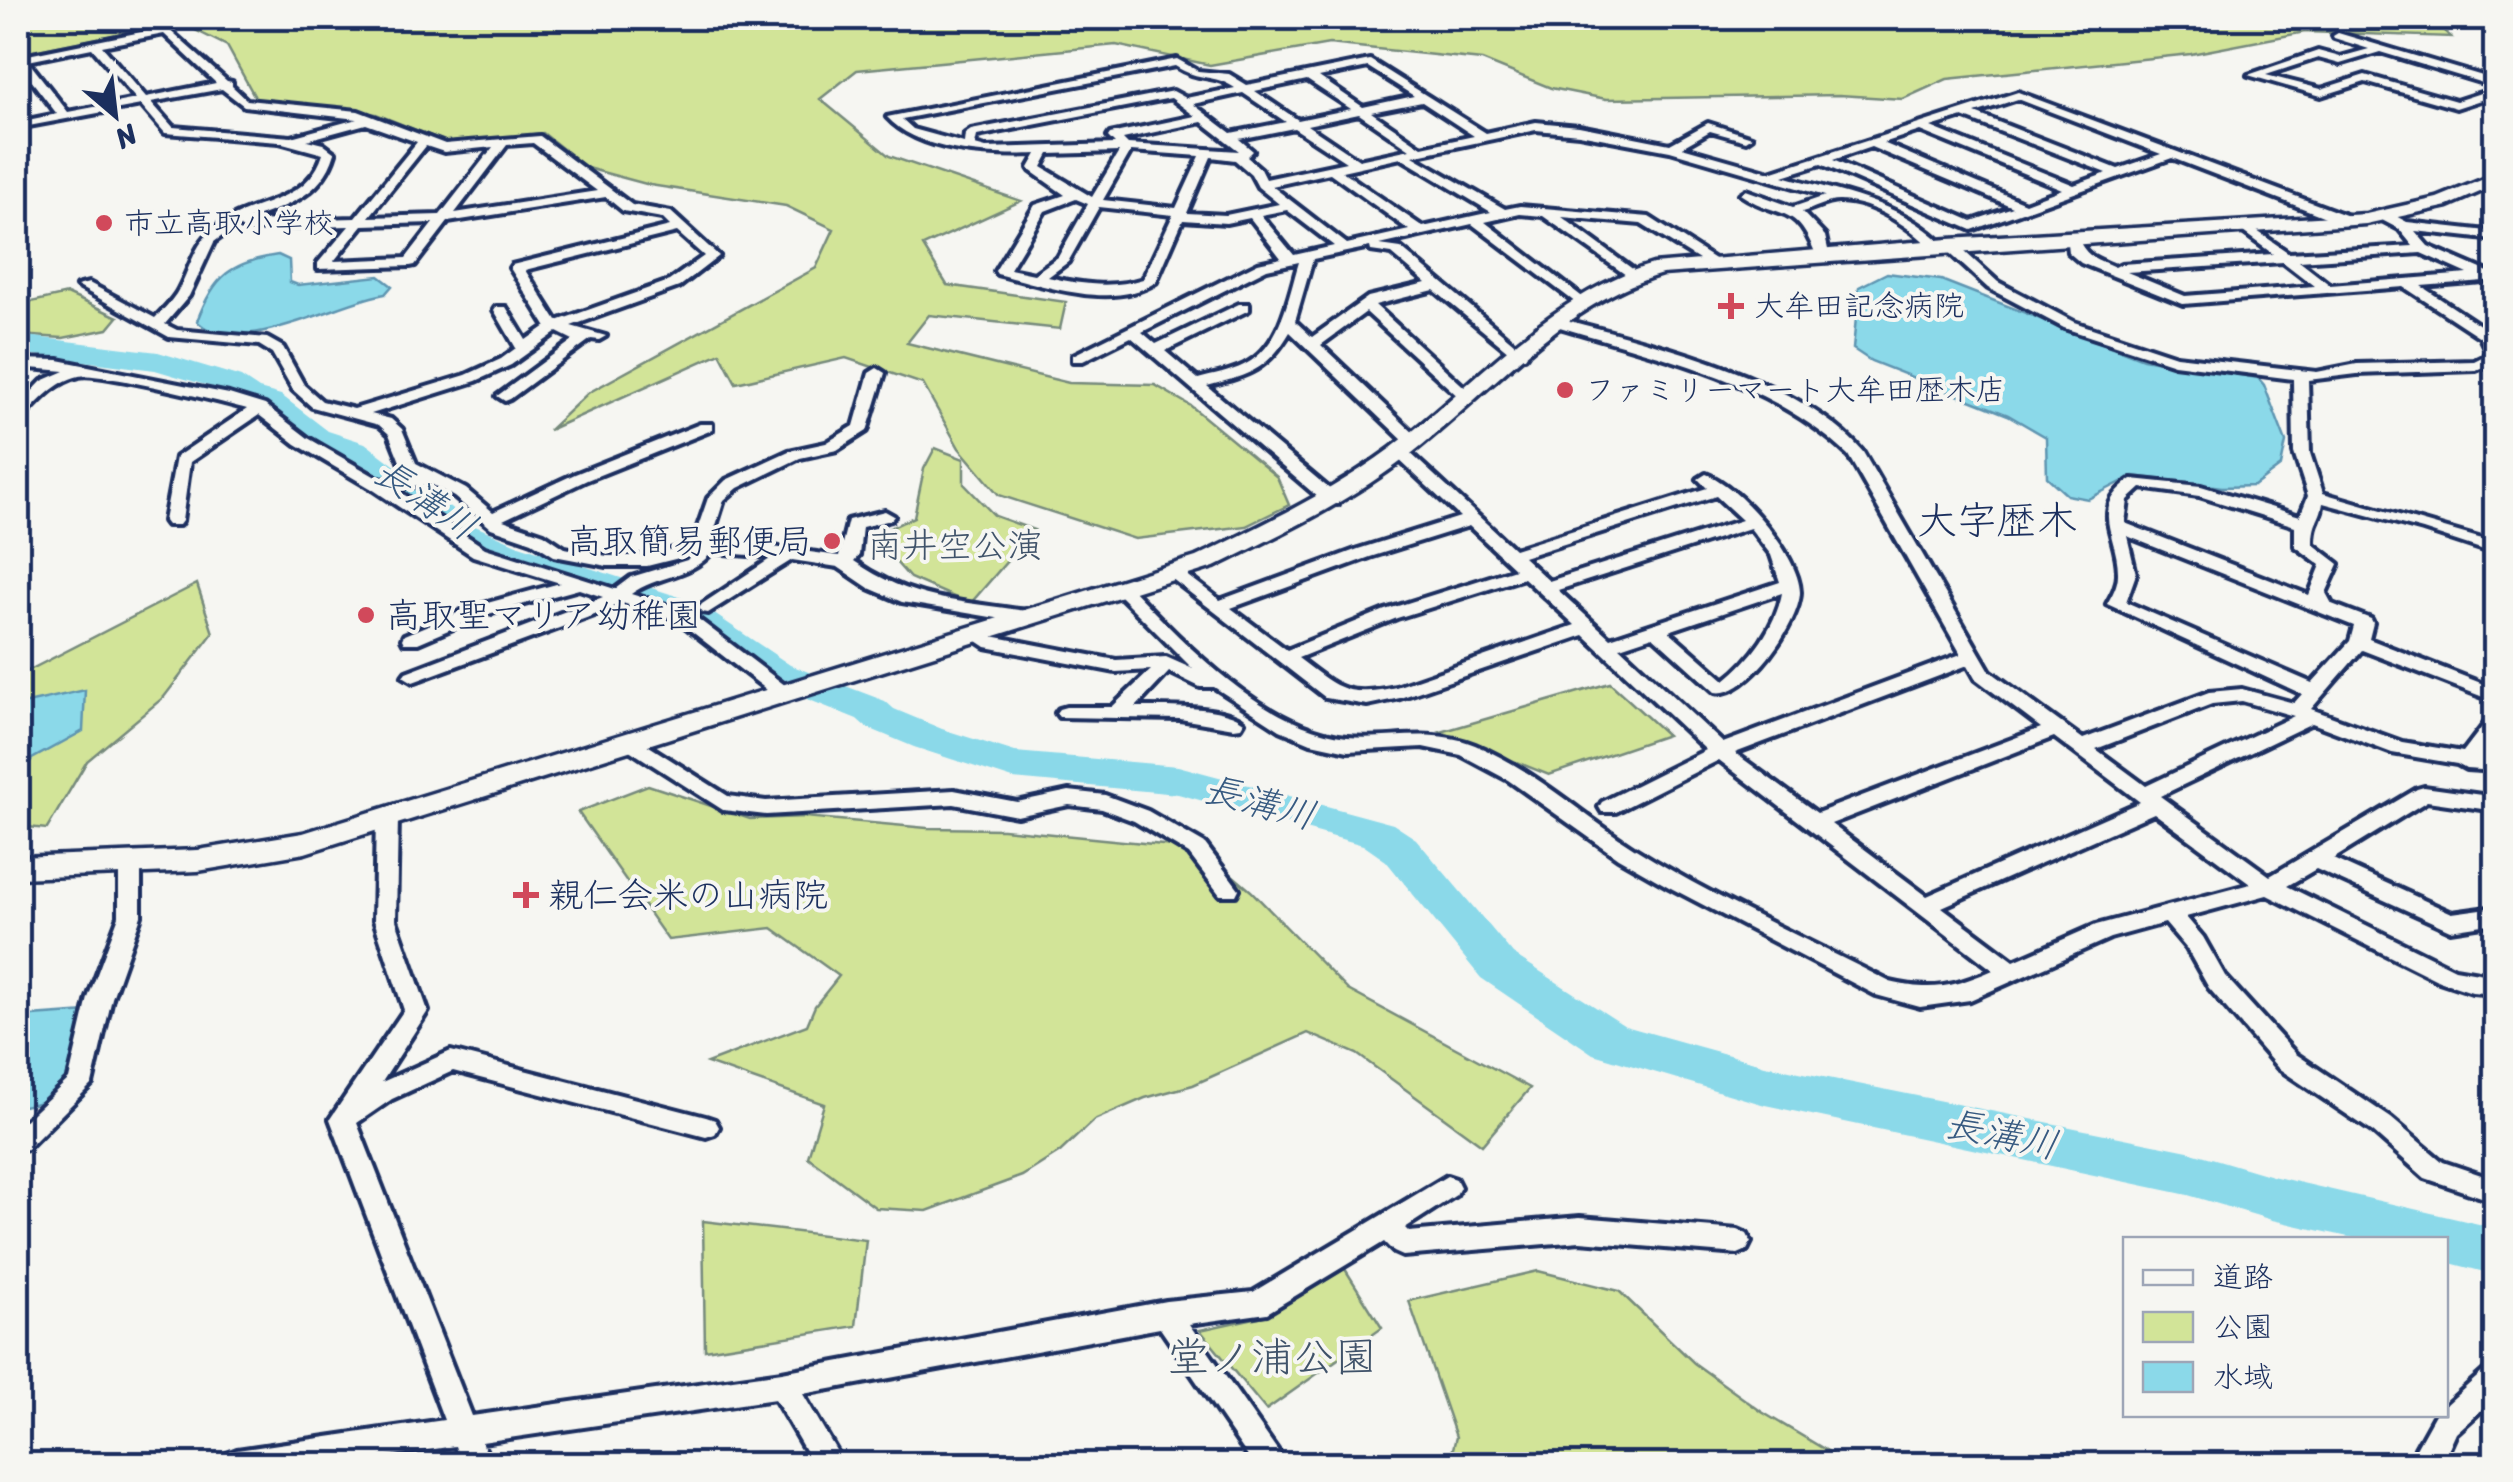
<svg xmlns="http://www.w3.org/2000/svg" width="2513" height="1482" font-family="Sriracha,'Klee One',sans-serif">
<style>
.green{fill:#d2e498;stroke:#768a7b;stroke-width:2.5}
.water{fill:#8bd9e9;stroke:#5e95b1;stroke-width:2.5}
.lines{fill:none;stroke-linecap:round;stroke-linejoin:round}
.river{fill:#8bd9e9;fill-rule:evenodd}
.street-casing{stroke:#1b2f5e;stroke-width:8}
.secondary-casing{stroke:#1b2f5e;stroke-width:7}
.street{fill:#f6f6f2;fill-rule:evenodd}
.secondary{fill:#f6f6f2;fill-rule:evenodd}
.poi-dot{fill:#d1495b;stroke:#f6f6f2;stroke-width:4}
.labels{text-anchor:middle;stroke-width:8;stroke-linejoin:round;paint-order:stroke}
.far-poi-label{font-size:30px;fill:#1b2f5e;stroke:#f6f6f2;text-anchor:start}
.poi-label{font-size:35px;fill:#1b2f5e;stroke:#f6f6f2;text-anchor:start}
.park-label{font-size:35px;fill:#40536a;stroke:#f6f6f2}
.water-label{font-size:38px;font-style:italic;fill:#375a81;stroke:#f6f6f2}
.quarter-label{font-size:40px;fill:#1b2f5e;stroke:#f6f6f2}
.near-park-label{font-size:42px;fill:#40536a;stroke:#f6f6f2}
</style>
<rect width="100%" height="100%" fill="#f6f6f2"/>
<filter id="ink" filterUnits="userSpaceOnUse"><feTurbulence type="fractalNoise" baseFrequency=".01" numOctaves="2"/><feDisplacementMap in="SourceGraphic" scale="20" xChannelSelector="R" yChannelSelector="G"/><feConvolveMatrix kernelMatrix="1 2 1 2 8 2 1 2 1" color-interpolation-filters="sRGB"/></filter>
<g filter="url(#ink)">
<path class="green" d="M18,18H2429L2451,37L2305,32L2191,54L1947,79L1903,99L1839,95L1606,99L1551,88L1482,60L1329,44L1210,65L1116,45L857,70L820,99L889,156L1021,201L923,246L947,285L1066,302L1060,329L929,315L907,343L1069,383L1155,385L1191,406L1277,477L1289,505L1246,526L1135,539L999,495L959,448L923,384L846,358L736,383L720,353L549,430L588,393L816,268L834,229L786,206L650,185L587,168L543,133L451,144L376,114L256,99L227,46L179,22L18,54Z
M67,294L118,317L108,329L63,338L18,335V305Z
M935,448L964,459V484L995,516L1034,530L970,604L910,578L873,536L914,517L924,469Z
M197,584L213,633L164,697L87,761L47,829L18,826V676Z
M1610,683L1667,735L1549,775L1441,732Z
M648,785L750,819L805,817L927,828L1003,829L1183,847L1230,873L1251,891L1348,990L1530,1088L1482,1145L1357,1054L1308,1033L1193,1085L1145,1098L1094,1120L1060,1152L1022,1176L927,1211L876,1208L808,1157L824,1104L707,1063L807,1025L815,1006L839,976L772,928L668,940L578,812Z
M703,1221L866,1240L856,1326L705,1350Z
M1345,1269L1382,1328L1266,1410L1200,1330L1268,1315Z
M1538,1271L1619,1291L1694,1363L1762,1412L1849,1464H1449L1456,1437L1409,1301Z"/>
<path class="water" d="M278,255L289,260L290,282L298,285L379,276L392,286L385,294C342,300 234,361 197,321C214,276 231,262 278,255Z
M1887,273L1941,280L2143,359L2258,378L2264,385L2286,442L2281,466L2254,486L2222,487L2133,476L2088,499L2067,495L2047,477L2046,437L2008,415L1871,361L1853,349L1859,287Z
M85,690L83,731L32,759L18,778V705Z
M89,1012L58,1099L18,1107V1017Z"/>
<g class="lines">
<path class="river" d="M18,335L158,352L241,377L259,389L281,395L328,431L365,443L475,526L519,545L698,603L790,665L885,701L894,709L942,729L1015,752L1178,766L1393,824L1416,839L1513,954L1625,1026L1765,1065L2188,1151L2272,1176L2496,1228V1275L2446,1262V1240H2362L2272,1220L2188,1195L1765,1105L1593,1054L1481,978L1386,861L1363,845L1178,794L1013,779L914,747L866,727L857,719L762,681L672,619L495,559L451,540L343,457L306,445L259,409L237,403L219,389L155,370L18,353Z"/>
<defs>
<path id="street" d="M166,27L227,81L232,82V86L247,100L358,111L445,144L540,136L632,205L671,212L719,256L679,287L571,326L606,336L599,340L591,339L510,399L505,401L497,396L573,340L557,332L511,365L476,381L371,414L391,419L402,429L416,463L466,489L493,512L575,474L700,424H712V430L587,480L503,520L544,534L565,548L607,556H647L692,544L708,498L726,480L789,451L826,443L854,426L869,373L877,368L885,373L867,431L837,450L800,458L738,488L724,500L711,541H728L839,556L848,520L885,511L894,516L891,520L862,527L859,555L854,561C911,601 959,601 1026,611L1035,617L1026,623L902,602L869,588L838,567L792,560L708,613L702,612L699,608L702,604L773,557L712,552C691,578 657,575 631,594L689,612L790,689L793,693L790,697H776L677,620L619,602L608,610L413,682L403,676L406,672L603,597L579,589L481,616L418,643H404L402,639L404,635L469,608L560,583L473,556L372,489L296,444L259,415L190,462L182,521L179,525H167L164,521L176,457L247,409C223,402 96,371 79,376C55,382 40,400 24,417L18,419V406L42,381L65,371L18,367V359L58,360L229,394L265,405L308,438L381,480L415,476L403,469L389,434L379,425L312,407L293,390L272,353L259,345L169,337L77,286L89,283L155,318C162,311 170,303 176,294C190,271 193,244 216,227C252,199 307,205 323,154L279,142L165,133L141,105L18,128V122L57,114L18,63V57ZM164,34L216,83L146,97L102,46ZM92,48L136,99L68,112L28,61ZM222,89L244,106L357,119L291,137L173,127L151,102ZM366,124L417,142L355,218L246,221C285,206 322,197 335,153L323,144L307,140ZM533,143L597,191L455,213L507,145ZM426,146L444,152L493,147L440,215L369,217ZM606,197L623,211L662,218L670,226L512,265L510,268L546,326L526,340L506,307H496L494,310L516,348L501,359L466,375L354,409L322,401L304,385L283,347L267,338L177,330L165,324L189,296L214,242L237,225L243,229L349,226L318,263V269L410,266L415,265L448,222ZM433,223L406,258L334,261L363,225ZM677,232L704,256L669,281L557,321L525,270ZM431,484L454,497L491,528L532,542L554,556L607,566H647L691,555L687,560L631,577L615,589L485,548L394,488Z
M2338,33L2496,80V87L2380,52L2340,64L2318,58L2266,75L2321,89L2365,75L2456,101L2496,88V95L2456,108L2365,82L2321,96L2248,75L2318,51L2340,57L2369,49L2334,38L2333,36Z
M1177,59L1198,71L1229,74L1247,85L1370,60L1486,133L1536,122L1579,126L1670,144L1708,123L1752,137L1746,141L1710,131L1682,147L1770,172L2018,92L2351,217V223H2341L2172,158L1972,230L1821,164L1783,176C1839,192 1901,202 1943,244L1954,242L1998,282L2074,322L2176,356L2317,372L2357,364L2474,361L2484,356L2486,350L2480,337L2404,287L2183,304L2081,263L2068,252L2066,234H2076C2086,257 2092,257 2115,267L2121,264L2273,254L2239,229L2237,226L2244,222L2289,253L2413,246L2399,229L2380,219V213H2390L2407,222L2496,232V240L2415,231L2428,246L2488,272H2496V280L2421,286L2489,331H2496V362L2476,370L2357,374L2308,380L2310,453L2323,493L2496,543V554L2423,530L2323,503C2320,522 2313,520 2313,544L2339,564L2326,593L2332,604L2371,619L2373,623L2369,639L2496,689V702L2362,650L2311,709L2402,742L2463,752L2489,718L2496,717V737L2482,755L2496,757V771L2466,769L2457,764L2392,753L2312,723L2160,796L2270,876L2417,789L2424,787L2496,797V811L2427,801L2333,859L2452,913L2496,907V923L2450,930L2316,869L2287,886L2455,969L2496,976V994L2472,992L2439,981L2267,895L2186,917L2203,937L2225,976L2296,1054L2391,1118L2443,1162L2496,1180V1202L2425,1178L2373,1132L2278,1068L2209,988L2187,949L2165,923L2110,938L1970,1000L1920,1007L1876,995L1669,887L1618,858L1508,780L1461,755L1423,747L1348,751L1311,743L1280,730L1214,687H1200L1169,672L1136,707C1163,707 1224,705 1244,722L1241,727L1234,728L1180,719L1059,717L1056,713L1059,709L1066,707H1112L1151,670L1116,672L986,647L977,641L986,635L1116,660L1166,657L1193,669L1111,587L1114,583H1126C1181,640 1264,729 1347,737C1391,741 1431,727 1475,745C1533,769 1581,814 1634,848C1715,899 1805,938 1890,982C1932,992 1954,987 1993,970L1719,760L1616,812H1602L1599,807L1602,802L1706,750L1584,635L1400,698L1367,705L1326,698L1162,571L1165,567H1177L1220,600L1358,549L1460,517L1394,455L1392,452L1400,447L1406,449L1514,549L1707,488L1698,479L1706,474C1739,486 1799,555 1800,592C1800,622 1747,699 1715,692L1653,636L1620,647L1723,743L1961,654L1848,455C1769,379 1655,356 1553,325V319L1558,318C1650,342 1801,378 1863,452L1990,671L2083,739L2209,692L2242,689L2294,703L2302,694L2107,604C2112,595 2118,585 2118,574C2119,535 2087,510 2132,479L2201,486L2300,516L2308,496L2294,453L2293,379L2174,364L2064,328L1988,288L1943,247L1932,249C1910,227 1874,202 1840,201C1829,200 1813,209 1802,212L1825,236L1829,254L1817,257C1795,200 1780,221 1740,194L1746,190L1793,207L1825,196L1670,151L1579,134L1536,130L1413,156L1505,209L1520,206L1649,217L1719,262L1707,265L1641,224L1562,217L1638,273V279L1633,280L1543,216L1520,214L1485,222L1585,299V305L1580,306L1472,224L1380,245L1401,248L1527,354L1525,357H1515L1434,290L1375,305L1472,394V400H1462L1366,312L1321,345L1419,438V444H1407L1290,332C1267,371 1248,375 1207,386L1338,496V504H1326L1131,337L1083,361H1073V355L1258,263L1281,258L1250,218L1226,223L1183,220L1156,282C1113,311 1043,285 997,274L995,271L1035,205L1065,195L1031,171L1029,168L1037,154C991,156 920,153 887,117ZM1175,66C1200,82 1213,73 1235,88L1186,98L1173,91L971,130L965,134L964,143L913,129L902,119ZM1368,67L1414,96L1363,107L1319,77ZM1307,80L1351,109L1298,120L1255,91ZM1243,93L1286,122L1231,133L1193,104ZM1171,98L1195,116L1110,134L1108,137L1115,144L986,148L975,145L977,136ZM2018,99L2161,154L2118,169L1975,113ZM1422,102L1474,136L1422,147L1371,112ZM1359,114L1410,149L1359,160L1307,125ZM1963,117L2107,173L2074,185L1931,127ZM1202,122L1239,151L1128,144L1123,139ZM1294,128L1346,162L1266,179L1261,169L1247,157L1253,151L1239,139ZM1920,131L2062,189L2025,203L1883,143ZM1871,147L2013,207L1972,221L1833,160ZM1131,151L1200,156L1176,208L1103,200ZM1119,152L1092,197L1042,167L1049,154ZM1211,157L1235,160L1251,174L1258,187L1279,204L1226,215L1187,213ZM1401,158L1491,212L1423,227L1342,171ZM1330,173L1409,230L1347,244L1272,186ZM1076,199L1088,204L1058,257L1034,274L1010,269L1045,211ZM1099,207L1173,215L1143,279C1112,289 1079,284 1048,277L1068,262ZM1287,210L1334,246L1294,255L1261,215ZM1370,247L1371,251L1392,254L1426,283L1368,297L1312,337L1295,321L1313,259ZM2421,253L2468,274L2330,285L2299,261ZM1299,262C1288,298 1281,347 1244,365C1230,372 1213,375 1198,379L1165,351L1249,310V304H1239L1156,344L1142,332L1267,269ZM2283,262L2314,286L2185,296L2127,272ZM2141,488L2199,496L2295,526V546L2321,565L2309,595L2125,523L2128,500ZM1716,496L1742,520L1549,581L1523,557ZM1469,526L1515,569L1385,610L1287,650L1231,608L1370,557ZM1750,528L1771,555L1780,582L1610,638L1558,590ZM2127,536L2354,626L2350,641L2312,683L2126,602L2136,574ZM1524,578L1575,625L1396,687C1345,698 1338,688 1298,658L1397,618ZM1782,593C1776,626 1751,660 1725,680L1669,631ZM1968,665L1976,679L2041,728L1817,813L1735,753ZM2242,701L2294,716L2146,786L2096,749L2212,704ZM2054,737L2140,802L1927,896L1831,824ZM2154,813L2250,884L2096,925L2014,961L1942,907Z
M630,734L728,796L766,801L954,790L1017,802L1069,791L1105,795L1148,811L1205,844L1239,889L1236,895H1220L1189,854L1134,821L1102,809L1069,805L1017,816L954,804L766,815L723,810L623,746L620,741Z
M387,811L398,818L396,920L428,1011L382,1082L451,1051L706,1117L715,1120L719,1127L715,1134L706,1137L453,1071L392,1099L357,1123L472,1416L782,1372L1166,1301L1253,1292L1447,1176L1456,1179L1460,1187L1456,1195L1405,1228L1409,1232L1580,1217L1738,1230L1747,1234L1751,1242L1747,1250L1738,1254L1580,1241L1403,1256L1394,1252L1384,1242L1267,1313L1189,1324L1280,1454L1285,1464H1253L1160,1328L803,1394L844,1464H813L775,1399L482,1442L491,1464H461L455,1446L332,1464H222L227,1454L237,1450L444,1420L330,1119L404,1010L374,920L376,818Z
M130,859L138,862L141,867V916L112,998L92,1084L27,1149L18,1152V1127L69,1079L88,998L119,916V867L122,862Z
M2496,1365V1397L2456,1433L2442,1464H2412L2416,1448L2435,1414H2446V1405L2486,1369Z"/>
<path id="secondary" d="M2496,174V185L2448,206L2366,224L1662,274C1561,304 1489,394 1407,457C1347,503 1281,534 1214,567L305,853L198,871L18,878V857L198,850L303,833L1196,557C1264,524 1330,493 1391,448C1476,384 1549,295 1653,264L1949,239L2366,214L2437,198Z"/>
</defs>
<use href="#street" class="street-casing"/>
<use href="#secondary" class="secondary-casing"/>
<use href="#street" class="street"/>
<use href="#secondary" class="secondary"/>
</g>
</g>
<g class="poi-dot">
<circle cx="104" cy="223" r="10"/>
<path d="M1726 291h10v10h10v10h-10v10h-10v-10h-10v-10h10z"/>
<circle cx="1565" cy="390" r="10"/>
<circle cx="832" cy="541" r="10"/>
<circle cx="366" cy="615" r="10"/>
<path d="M521 880h10v10h10v10h-10v10h-10v-10h-10v-10h10z"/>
</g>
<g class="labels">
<g class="far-poi-label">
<text x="124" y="233">市立高取小学校</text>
<text x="1754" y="316">大牟田記念病院</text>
<text x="1585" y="400">ファミリーマート大牟田歴木店</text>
</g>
<g class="poi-label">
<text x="812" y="553" text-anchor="end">高取簡易郵便局</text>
<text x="386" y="627">高取聖マリア幼稚園</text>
<text x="548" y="907">親仁会米の山病院</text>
</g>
<g class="park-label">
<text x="955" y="557">南井空公演</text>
</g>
<g class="water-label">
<text transform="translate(426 499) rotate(34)" y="13">長溝川</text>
<text transform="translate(1260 802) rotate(15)" y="13">長溝川</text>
<text transform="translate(2002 1134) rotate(12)" y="13">長溝川</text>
</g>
<g class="quarter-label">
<text x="1997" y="534">大字歴木</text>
</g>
<g class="near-park-label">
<text x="1272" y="1371">堂ノ浦公園</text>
</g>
</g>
<rect width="2513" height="1482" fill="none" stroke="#f6f6f2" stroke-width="60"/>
<rect x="30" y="30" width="2453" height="1422" fill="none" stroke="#1b2f5e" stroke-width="4" filter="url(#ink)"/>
<rect x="2123" y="1237" width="325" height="180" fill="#f6f6f2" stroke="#9ea6b7" stroke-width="2.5"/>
<rect x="2143" y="1270" width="50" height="15" fill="#f6f6f2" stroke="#9ea6b7" stroke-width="2.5"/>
<text x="2213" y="1287" font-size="30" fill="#1b2f5e">道路</text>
<rect x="2143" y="1312" width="50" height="30" fill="#d2e498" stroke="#9ea6b7" stroke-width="2.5"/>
<text x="2213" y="1337" font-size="30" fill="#1b2f5e">公園</text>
<rect x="2143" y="1362" width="50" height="30" fill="#8bd9e9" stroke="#9ea6b7" stroke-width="2.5"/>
<text x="2213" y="1387" font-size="30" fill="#1b2f5e">水域</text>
<g transform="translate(115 115) rotate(152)" stroke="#f6f6f2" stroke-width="8" paint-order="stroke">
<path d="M0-8L18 38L0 25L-18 38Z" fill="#1b2f5e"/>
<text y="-15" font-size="28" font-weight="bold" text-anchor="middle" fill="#1b2f5e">N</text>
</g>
</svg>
